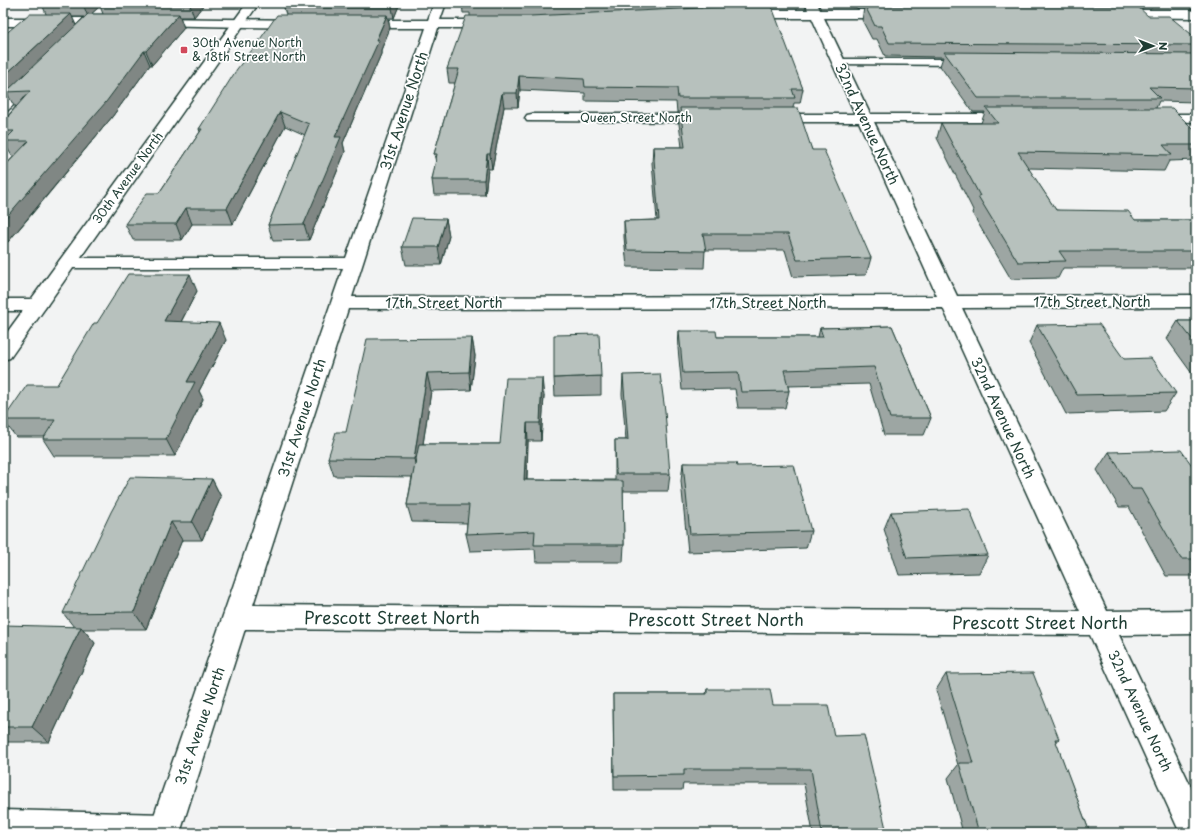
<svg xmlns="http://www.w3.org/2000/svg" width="1199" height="836" font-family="'Playpen Sans',sans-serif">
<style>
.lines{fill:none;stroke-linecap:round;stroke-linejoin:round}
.lane-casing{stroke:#1f3d34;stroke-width:3}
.street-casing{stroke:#1f3d34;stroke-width:3}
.secondary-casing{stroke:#1f3d34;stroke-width:3}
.lane{fill:#fff;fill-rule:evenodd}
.street{fill:#fff;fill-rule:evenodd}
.secondary{fill:#fff;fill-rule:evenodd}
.wall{fill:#9da6a3;stroke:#1f3d34;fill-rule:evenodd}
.shaded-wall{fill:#808784;stroke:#1f3d34}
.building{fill:#b7c1bd;stroke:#1f3d34}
.poi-dot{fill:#d1495b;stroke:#fff;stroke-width:1.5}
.labels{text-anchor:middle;stroke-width:3.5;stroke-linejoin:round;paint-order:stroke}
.far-poi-label{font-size:12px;fill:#1f3d34;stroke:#fff;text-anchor:start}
.far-street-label{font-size:12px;fill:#1f3d34;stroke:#fff}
.street-label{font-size:14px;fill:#1f3d34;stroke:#fff}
.near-street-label{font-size:17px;fill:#1f3d34;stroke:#fff}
</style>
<rect width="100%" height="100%" fill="#f2f3f3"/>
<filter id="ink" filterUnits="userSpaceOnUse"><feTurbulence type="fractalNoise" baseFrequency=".025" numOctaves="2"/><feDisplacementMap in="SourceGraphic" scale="8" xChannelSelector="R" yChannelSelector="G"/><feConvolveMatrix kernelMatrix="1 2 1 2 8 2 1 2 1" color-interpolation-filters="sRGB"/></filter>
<g filter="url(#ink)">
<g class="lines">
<defs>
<path id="lane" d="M839,59H967L973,62L967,65L835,64L833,62Z
M28,80L32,81L34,84L32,87L7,111L3,112V101L24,81Z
M3,810L165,814L175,818L179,828L177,833H3Z"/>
<path id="street" d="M434,3H446L440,20H492L498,24L492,28H438L352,297L937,296L859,122H771L766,121L764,118L766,115L771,114H855L812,18H744L738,14L744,10H808L805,3H817L820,10H893L899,14L893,18H824L870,114H1013L1018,115L1020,118L1018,121L1013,122H874L957,296L1196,295V307L962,308L1107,611L1196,610V634L1119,635L1196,797V833H1180L1090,635L245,629L180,833H148L343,268H67L61,267L58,263L61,259L67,258H346L426,28H360L354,24L360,20H428ZM943,308L1080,611L253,605L348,309Z
M1116,10H1196V18L1112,17L1110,14L1112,11Z
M3,18H110L116,22L110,26H3Z
M152,18L300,20L306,24L300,28L148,25L146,22L148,19Z
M532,114H709L714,115L716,118L714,121L709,122L527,121L525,118L527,115Z
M1153,114H1196V122L1148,121L1146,118L1148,115Z
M3,299H37L44,301L47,305L44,309L37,311H3Z"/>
<path id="secondary" d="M247,3H259L10,358L3,360V338Z"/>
</defs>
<use href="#lane" class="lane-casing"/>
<use href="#street" class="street-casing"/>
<use href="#secondary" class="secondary-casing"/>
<use href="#lane" class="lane"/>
<use href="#street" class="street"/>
<use href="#secondary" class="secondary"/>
</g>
<path class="wall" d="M43,3H205L194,17H180L184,28L152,65H150L112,117L32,214L8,242H3V168L14,156H12L6,146H4L3,145V122L16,106H14L8,95L3,99V36L46,14L42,4ZM100,6L103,14H91ZM72,17H84L76,25Z
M284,3H400L394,18H388L390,28L381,50V54L343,143L345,152L309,240L273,241L268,225L305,135L285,126L233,224H192L182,240H133L125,224L159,193L200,132L199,129L286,15L284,8L285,7Z
M462,3H768L767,7L803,89L800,103H794L793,108L812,150L871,258L866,275L793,277L785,250H705L704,268L627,267L624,237V221L657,220L652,163L653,147H682L679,124V112H677L676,102L585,101V93L520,90L518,107H504L492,169H488L485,195H434L432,180L436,162L434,154L455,83H449L447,69L470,16V13H463Z
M853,3H1123L1121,6L1148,16L1196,38V102L1159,101L1156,108L1196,132V160L1169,161L1164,171L1028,168L1056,210L1135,220H1196V268H1063L1058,278L1011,279L972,213L973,210L937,138L941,123H981L985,112H973L940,66L943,57L885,56L877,39H872L862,20L864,8H856Z
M446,219L449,236L441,265H406L402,247Z
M197,291L181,322L226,340L199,391L203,399L175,456H54L43,439L44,437H16L3,420L57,385L97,323Z
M1178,321H1196V375H1193L1167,339Z
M1037,325L1124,359L1176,393L1164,411L1066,414L1029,343Z
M892,326L931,418L924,435H884L869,384L788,386L789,391L785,408H738L735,389L682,390L678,348L679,331L717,337H818L820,328Z
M472,338L475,356L471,390L431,391L423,444H500L544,396L541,441H528L527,480H615V440H626L622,394L623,375L670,474L668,491H623L624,545L623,562H536L535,549L470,551L466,534L467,523L412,522L407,505L412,477L334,476L328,458L346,432Z
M601,376V395L555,396L554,378Z
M1109,452L1196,471V576H1166L1129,507H1119L1097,470Z
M683,463L737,466L811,531L806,548L688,552L681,481Z
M212,479L221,497L202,540H182L146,629H83L95,643L49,742H3V626L74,627L63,613Z
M891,512L988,555L979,573L899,575L884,529Z
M946,674L1059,739L1056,743L1090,833H963L948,778L958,765L936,690Z
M707,689L773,705L834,736L887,833H813L804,784H683L682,790H614L613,694H706Z"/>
<path class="shaded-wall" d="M85,3H103L99,5L100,6L88,17L83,4Z
M191,3H205L194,17L190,5Z
M395,3H400L394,18L392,8Z
M71,14L77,28L6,92L8,95L3,99V77Z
M179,14L184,28L152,65L146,51Z
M387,15L390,28L381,50V54L343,143L345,152L309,240L304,224L335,137Z
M144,51L150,65L112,117L8,242L3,233V221Z
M519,76L520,90L518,107L517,93Z
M502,93L504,107L492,169L490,154Z
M280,112L285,126L233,224L227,208Z
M487,154L488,169L485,195L484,180Z
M186,208L192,224L182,240L176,224Z
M446,219L449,236L441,265L438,247Z
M190,274L197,291L172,339L164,321Z
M219,323L226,340L199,391L203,399L175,456L166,439L187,382Z
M472,338L475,356L471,390L469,372Z
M427,373L431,391L418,477L414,459Z
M542,378L544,396L541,441L540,423Z
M527,423L528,441L526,498L524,480Z
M212,479L221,497L202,540L192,522Z
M171,522L182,540L146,629L134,612Z
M81,627L95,643L49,742L32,727Z"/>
<path class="building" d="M43,3H85L83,4H42Z
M101,3H191L190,5H99Z
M287,3H395L392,8H284Z
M470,3H571L530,5H469Z
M865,6H1137L1148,16H1169L1196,38V45L889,43L881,26H875Z
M721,7H772L803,89H792L795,98H678L677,88L585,87L584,79L519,76L517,93H502L490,154H487L484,180H432L437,154H434L459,69H447L466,16H530Z
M29,14H71L3,77V36Z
M88,14H179L146,51H144L106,102L3,221V168L29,141H4L14,131H3V122L30,91L6,92Z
M277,15H387L376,40H379L335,137H341L304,224L268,225L309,124L280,112L227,208H186L176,224H125L147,193H159L202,129H199L237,69L256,45Z
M944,52L1196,54V88L1149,87L1160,98H978Z
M680,108H798L812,150H824L871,258L797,260L788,234H703L706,251L627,250L624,221L659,220L653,147H685Z
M986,108H1172L1196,132V145H1163L1172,155L1018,152L1056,210L1128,211L1135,220H1196V251H1059L1066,261L1018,262L978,196H980L941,123H998Z
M412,218L446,219L438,247H402Z
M128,274H190L164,321L219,323L187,382H195L166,439H43L55,420H3L27,385H57L94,323H97Z
M1178,321H1196V344Z
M1099,324L1124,359L1151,358L1176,393L1077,395L1037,325Z
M892,326L931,418H890L874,367L784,370L789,391L741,392L738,372L683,373L679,331H716L717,337H823L820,328Z
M599,334L601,376L554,378V335Z
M472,338L469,372L427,373L414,459L328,458L336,432H346L367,339Z
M660,374L665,411L670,474H616L615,440H628L623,375Z
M506,378H542L540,423H527L524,480L623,481L624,545H534L535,531L466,534L469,505H407L419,444H500Z
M1181,450L1196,471V559H1181L1141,489H1132L1109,452Z
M683,463H736L737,466L794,465L811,531L690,534Z
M130,477L212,479L192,522H171L134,612L63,613L111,512Z
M969,509L988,555L907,558L891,512Z
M4,625L81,627L32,727H3V626Z
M1033,673L1059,739H1055L1090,833H979L959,763H973L946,674Z
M707,689H770L773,705H828L834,736L864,735L887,833H822L811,769H684V775L614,776L613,694H707Z"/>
</g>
<rect class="poi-dot" x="180" y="46" width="8" height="8" rx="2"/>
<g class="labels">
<g class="far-poi-label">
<text x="192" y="47">30th Avenue North<tspan x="192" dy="14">&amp; 18th Street North</tspan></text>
</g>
<g class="far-street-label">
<text x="636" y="122">Queen Street North</text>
<text transform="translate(128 178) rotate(-54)" y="4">30th Avenue North</text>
</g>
<g class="street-label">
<text transform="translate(404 111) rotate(-72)" y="5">31st Avenue North</text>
<text transform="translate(867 124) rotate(65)" y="5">32nd Avenue North</text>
<text x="1092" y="307">17th Street North</text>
<text x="444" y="308">17th Street North</text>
<text x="768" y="308">17th Street North</text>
<text transform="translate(302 418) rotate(-72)" y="5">31st Avenue North</text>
<text transform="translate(1003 418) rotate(65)" y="5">32nd Avenue North</text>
<text transform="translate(1140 711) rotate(65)" y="5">32nd Avenue North</text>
<text transform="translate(200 726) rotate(-71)" y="5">31st Avenue North</text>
</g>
<g class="near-street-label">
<text x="392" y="624">Prescott Street North</text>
<text x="716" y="626">Prescott Street North</text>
<text x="1040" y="629">Prescott Street North</text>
</g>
</g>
<rect width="1199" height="836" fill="none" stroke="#fff" stroke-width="16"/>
<rect x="8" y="8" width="1183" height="820" fill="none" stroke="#1f3d34" stroke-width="1.5" filter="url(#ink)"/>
<g transform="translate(1153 46) rotate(90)" stroke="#ffffff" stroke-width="3" paint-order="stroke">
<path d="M0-3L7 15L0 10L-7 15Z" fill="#1f3d34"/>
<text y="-6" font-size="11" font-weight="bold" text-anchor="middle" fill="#1f3d34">N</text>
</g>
</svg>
